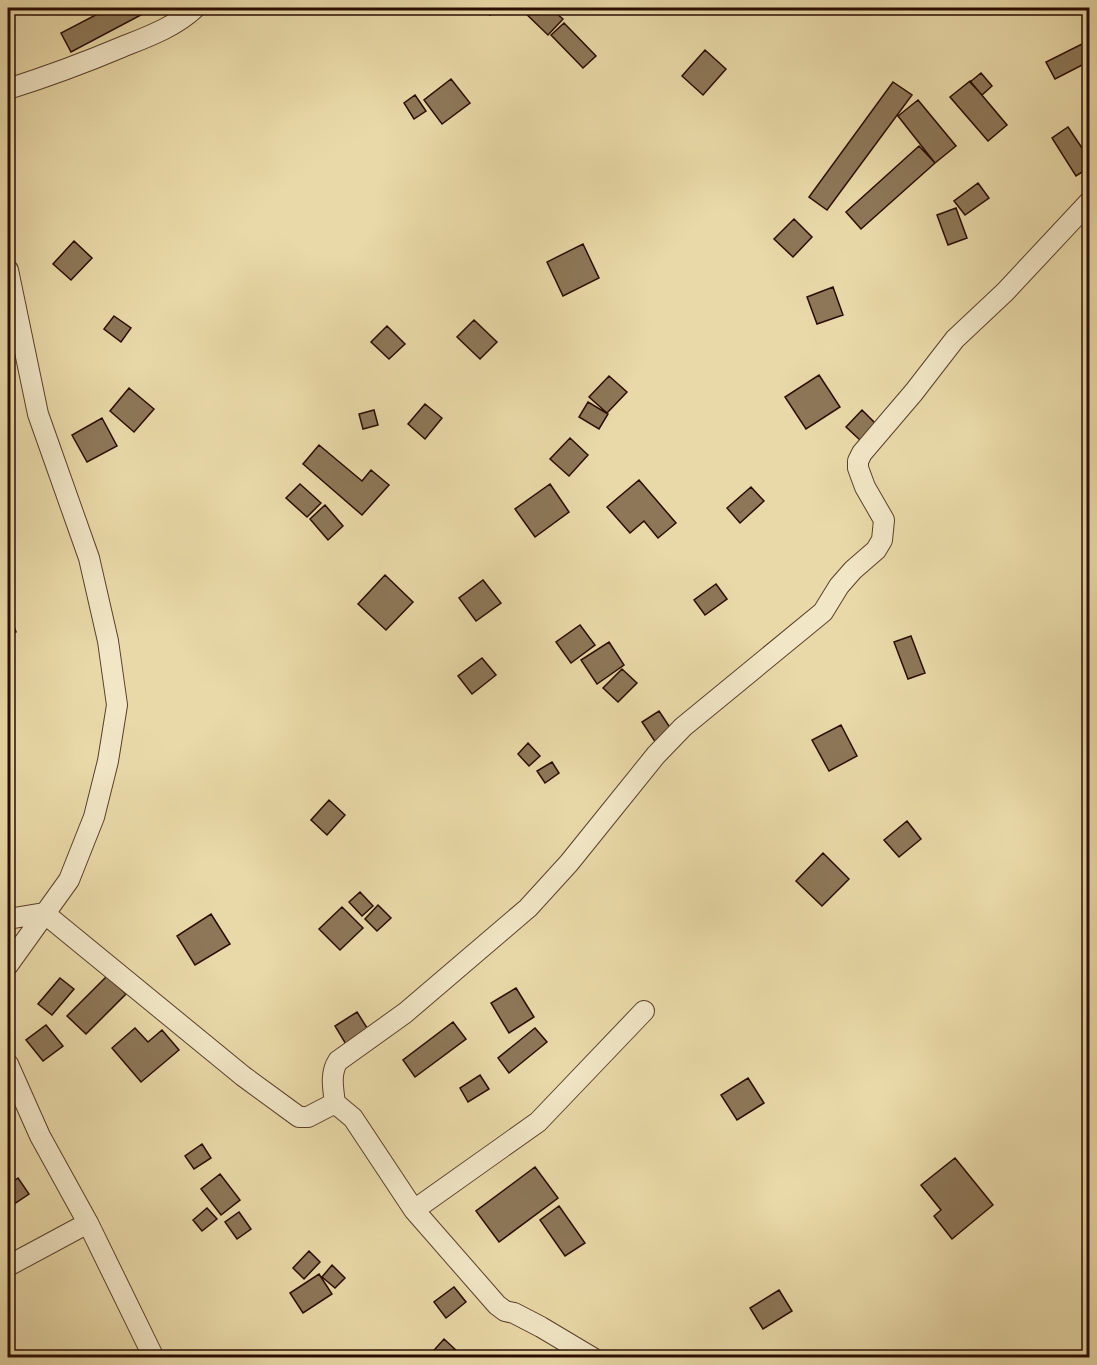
<svg xmlns="http://www.w3.org/2000/svg" width="1097" height="1365" font-family="'IM FELL DW Pica',serif">
<style>
.building{fill:#8d7758;stroke:#2a0c01;stroke-width:1.5}
.lines{fill:none;stroke-linecap:round;stroke-linejoin:round}
.street-casing{stroke:#5a3f2b;stroke-width:22}
.street{stroke:#f1e6c6;stroke-width:20}
</style>
<rect width="100%" height="100%" fill="#e9d9a8"/>
<filter id="stains"><feTurbulence type="fractalNoise" baseFrequency=".00333" numOctaves="4"/><feColorMatrix values="0 0 0 0 .2 0 0 0 0 .09 0 0 0 0 .02 0 0 0 .5 -.17"/></filter>
<radialGradient id="worn" r=".72"><stop offset=".6" stop-color="#630" stop-opacity="0"/><stop offset="1" stop-color="#630" stop-opacity=".3"/></radialGradient>
<path class="building" d="M109,8H154L71,52L61,33Z
M483,8H499L490,15Z
M522,8H550L563,19L548,35L521,9Z
M564,23L596,56L583,68L551,35Z
M1086,42L1090,49V61L1055,79L1046,62Z
M705,50L726,69L703,95L682,76Z
M981,73L992,86L982,95L970,82Z
M451,79L470,103L442,124L424,100Z
M970,81L1007,125L988,141L950,97Z
M893,82L912,95L827,210L809,197Z
M415,95L426,111L414,119L404,103Z
M918,100L956,146L935,163L898,116Z
M1068,127L1090,160V167L1076,176L1052,138Z
M919,146L935,163L861,229L846,212Z
M978,183L989,198L965,215L954,201Z
M956,208L967,238L948,245L937,215Z
M794,219L812,237L793,257L774,239Z
M74,241L92,258L71,280L53,264Z
M583,244L599,278L563,296L547,262Z
M833,287L843,315L817,324L807,297Z
M114,316L131,328L121,342L104,329Z
M474,320L497,342L480,359L457,337Z
M387,326L405,344L389,359L371,342Z
M819,375L840,407L806,429L785,397Z
M609,376L627,392L607,413L589,397Z
M129,388L154,409L134,432L110,411Z
M588,402L608,414L599,429L579,417Z
M425,404L442,418L425,439L408,424Z
M374,410L378,425L363,429L359,414Z
M862,410L876,424L860,440L846,427Z
M102,418L117,446L87,462L72,435Z
M570,438L588,455L569,476L550,459Z
M319,445L362,481L371,470L389,485L362,515L303,464Z
M639,480L676,523L658,538L644,521L630,533L607,507Z
M300,484L321,503L307,517L286,498Z
M550,484L569,512L535,537L515,509Z
M751,487L764,501L740,523L727,508Z
M325,505L343,526L328,540L310,519Z
M385,575L413,602L386,630L358,604Z
M483,580L501,603L476,621L459,598Z
M716,584L727,599L705,615L694,600Z
M8,611L16,632L8,636Z
M580,625L595,645L571,663L556,642Z
M911,636L925,673L908,679L894,642Z
M609,642L624,665L597,684L581,660Z
M482,658L496,675L472,694L458,676Z
M622,669L637,683L618,702L603,688Z
M659,711L675,735L658,746L642,722Z
M841,725L857,756L829,771L812,740Z
M528,743L540,756L529,766L518,754Z
M552,762L559,773L545,783L537,771Z
M329,800L345,815L327,835L311,820Z
M907,821L921,839L899,857L884,840Z
M823,853L849,879L822,906L796,881Z
M360,892L373,906L362,916L349,902Z
M378,905L391,918L377,931L365,919Z
M342,907L363,928L340,950L319,929Z
M211,914L230,944L195,965L177,936Z
M107,976L126,994L86,1034L67,1016Z
M60,978L74,989L52,1015L38,1004Z
M516,988L534,1017L509,1033L491,1003Z
M357,1012L369,1031L347,1046L335,1026Z
M453,1022L466,1039L415,1077L403,1060Z
M46,1025L63,1046L43,1061L26,1040Z
M135,1028L148,1042L162,1030L179,1050L141,1082L112,1048Z
M535,1028L547,1042L509,1073L498,1058Z
M480,1075L489,1089L468,1102L460,1088Z
M748,1078L764,1103L737,1120L721,1095Z
M202,1144L211,1158L194,1169L185,1156Z
M955,1158L993,1205L952,1239L934,1216L941,1210L921,1185Z
M535,1167L558,1198L499,1242L476,1211Z
M220,1174L240,1200L221,1215L201,1189Z
M18,1178L29,1194L8,1208V1185Z
M559,1206L585,1243L565,1256L540,1220Z
M207,1208L217,1219L202,1231L193,1220Z
M239,1212L251,1229L237,1239L225,1222Z
M309,1251L320,1262L304,1279L293,1268Z
M332,1265L345,1278L335,1288L322,1277Z
M319,1274L332,1294L303,1313L290,1293Z
M454,1287L466,1302L446,1318L434,1302Z
M779,1290L792,1311L763,1329L750,1308Z
M444,1339L458,1352L453,1358H427Z"/>
<g class="lines">
<defs>
<path id="street" d="M8,89C46,77 84,63 122,47C147,37 175,27 195,8
M8,270L38,414L89,558L108,641L117,705L108,761L94,817L69,880L8,965
M8,919L44,913L243,1076L299,1117H308L335,1103
M8,1064L40,1136L88,1223L154,1358
M414,1210L538,1122L644,1011
M8,1266L88,1223
M593,1358L541,1327L514,1313L505,1311L497,1305L414,1210L353,1118L335,1103C333,1088 330,1073 338,1061L405,1013L528,908L569,863L656,755L683,727L823,612L839,586L853,570L876,550L882,540L884,520L865,487L858,468V461L862,453L914,392L955,339L1005,292L1090,201"/>
</defs>
<use href="#street" class="street-casing"/>
<use href="#street" class="street"/>
</g>
<rect width="1097" height="1365" fill="none" stroke="#e9d9a8" stroke-width="30"/>
<rect x="9" y="9" width="1079" height="1347" fill="none" stroke="#2a0c01" stroke-width="3"/>
<rect x="15" y="15" width="1067" height="1335" fill="none" stroke="#2a0c01" stroke-width="1.5"/>
<rect width="100%" height="100%" filter="url(#stains)"/>
<rect width="100%" height="100%" fill="url(#worn)"/>
</svg>
